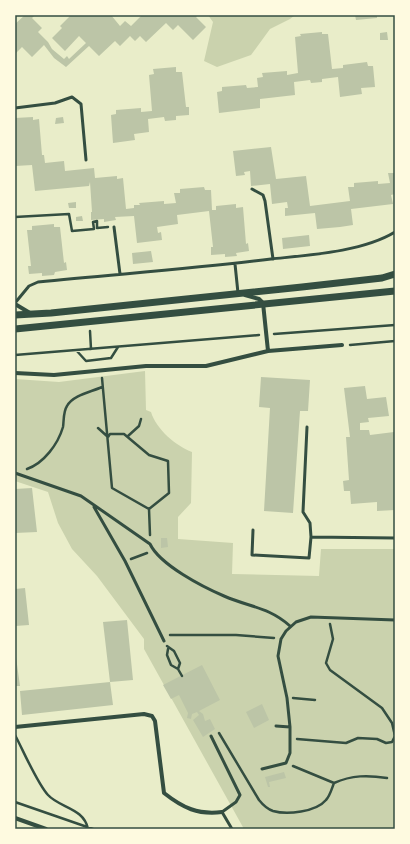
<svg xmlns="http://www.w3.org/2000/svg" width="410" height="844" font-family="'Space Grotesk',sans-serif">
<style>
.green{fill:#cad2ad}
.building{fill:#bcc5a7}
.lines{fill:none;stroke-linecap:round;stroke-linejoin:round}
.path{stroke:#344e41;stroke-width:2.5}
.service{stroke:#344e41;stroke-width:3}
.minor{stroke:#344e41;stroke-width:4}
.tertiary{stroke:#344e41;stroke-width:7}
.neatline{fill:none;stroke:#344e41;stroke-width:1.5}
</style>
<rect width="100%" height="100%" fill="#e9edc9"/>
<path class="green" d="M208,15H295L290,19L270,29L251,55L217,67L204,61L213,22Z
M145,371L146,410L151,412C156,429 176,446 192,452L191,503L178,517V539L233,543L232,574L319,576L321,549H395V829H244L144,649V639L97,576L72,549L58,523L48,492L15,481V379L59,382Z"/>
<path class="building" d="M25,15H35L32,18L42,28L38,32L48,42L52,49L64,59L67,56L69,59L86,43L79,36L65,51L52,38L62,28L60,26L70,16L69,15H111L120,26L125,21L131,26L142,15H198L196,17L206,27L193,40L178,25L173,30L166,23L146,42L140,36L135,41L130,36L120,46L115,41L99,56L89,46L66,67L54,58L44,45L32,57L22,47L15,54V24Z
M355,15H377V18L356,20Z
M322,32V34H328L332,69L343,68V65L367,62L368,66H373L375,87L361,88L362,94L340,97L338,77L322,79V82L311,83L310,80L294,82L295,95L260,99V108L219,113L217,92L222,91V87L246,85L247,88L258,87L257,78L263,77L262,73L287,71V75L298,73L295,37L301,36L300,34Z
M387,32L388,40H380V33Z
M176,67V72H182L186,107H189V115L176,116V120L165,121L164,117L148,119L149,132L134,134L135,140L113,143L111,115L116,114V110L141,108V112L152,111L149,75L154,74L153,69Z
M33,117V120L39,119L42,155H44L45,163L64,161L65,171L94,168L95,178L117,176V179L123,178L126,209L134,208V205H140L139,203L164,201V204L176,203L174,193H180V189L204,187L205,190H211L212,210H216V206L236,204V208L243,207L246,244L248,243L249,251L236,253L237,256L225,257V254L211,255V247H213L209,211L177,215L178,224L157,227L158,233L161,232L162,240L137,243L134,216L115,217L116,220L104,222V219L91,220V212H92L90,182L89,186L35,191L32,165L15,166V118Z
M63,117L64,123L55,124L56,118Z
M271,147L276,179L306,176L310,206L350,201L348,187H354V183L378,181V184L390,183L388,173H395V194L391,195L393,204L351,209L353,225L340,227L317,229L315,213L285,216V208H288L287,202L272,204L270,184L251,186L250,171L244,172L245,175L236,176L233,151Z
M76,202V208H69L68,203Z
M82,216L83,221H76V217Z
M54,224V227H60L64,263L66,262L67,270L55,272L54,275L42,276V273L29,274L28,266H31L27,230H32V226Z
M309,235L310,246L283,249L282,238Z
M151,251L153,262L133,264L132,253Z
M261,377L310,380L308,411H300L293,513L264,511L270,408L259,407Z
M365,386L367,399L386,397L389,416L368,418L369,422L360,423V430H369L370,435L394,432L395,510L377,511V502L351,504L350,491H344L343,481L349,480L346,437H350L344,388Z
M32,488L37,532L15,533V489Z
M161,538H167L168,547L161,548Z
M25,588L29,625L15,626V589Z
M127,620L133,680L110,682L103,622Z
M15,650L20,686H15Z
M202,665L220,700L199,711L203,714L205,721L210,719L215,729L203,737L193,720L199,715L197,712L192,714L191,719L187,718L188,713L179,695L171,699L163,685Z
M110,682L113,705L22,715L20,691Z
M262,704L269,720L254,728L246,712Z
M284,772L286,778L269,782L270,787H268L265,777Z"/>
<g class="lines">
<path class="path" d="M15,217L69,214L72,231L94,229L93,222L97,221V228L108,227
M90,331L91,349
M274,334L395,325
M350,345L395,341
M76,350L86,361L111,358L118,347
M15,355L259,335
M102,378L112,488L149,509L150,535
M98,428L108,437L110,434H124L149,455L168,461L169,493L149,509
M128,436L139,426L141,419
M27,469C44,463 58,444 63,427C64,421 63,412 67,406C73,395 91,392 102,387
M131,559L147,553
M330,624L333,639L326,663L330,670L382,708L392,723L395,736
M170,635H236L274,638
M167,646L174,651L180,663L178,669L182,676
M168,649L167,655L171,665L178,669
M293,698L315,700
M219,733L259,800C263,805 267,809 273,811C287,815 316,812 326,800C330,796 332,788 334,783L293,766
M15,735C23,750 37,783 48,795C60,808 84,808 88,829
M297,739L346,743L358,738L377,739L386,743L392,742L395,736
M334,783C352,775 368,775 387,778
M15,802L93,829"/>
<path class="service" d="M15,108L55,103L72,97L81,104L86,160
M252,189L263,195L265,201L273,259
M114,227L120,274
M235,264L238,293
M15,303L29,286L38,282C116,274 194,269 271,259C309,255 362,252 395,232
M307,427L303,512L310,523L311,537
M15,473L81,496L150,544C160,565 203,587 224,596C249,607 269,607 290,626
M94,507L125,561L164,641
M253,530L252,555L309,558L311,537L395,538
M276,726L290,727
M211,736L240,795L236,802L222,812L232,829
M262,769L286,763L290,753V727L287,698L278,656L281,639L286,631L296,622L311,617L395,620"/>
<path class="minor" d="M15,304L30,313
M268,351L342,345
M15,373L54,375L146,366H206L268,351L263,303L259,299L245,295
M15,727L144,714L152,716L155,721L164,793C183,808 198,815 222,812
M15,818L46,829"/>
<path class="tertiary" d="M15,315L51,313L302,287L382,278L395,274
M15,329L395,291"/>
</g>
<rect width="410" height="844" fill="none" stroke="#fefae0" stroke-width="32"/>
<rect x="16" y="16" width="378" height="812" class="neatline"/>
</svg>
